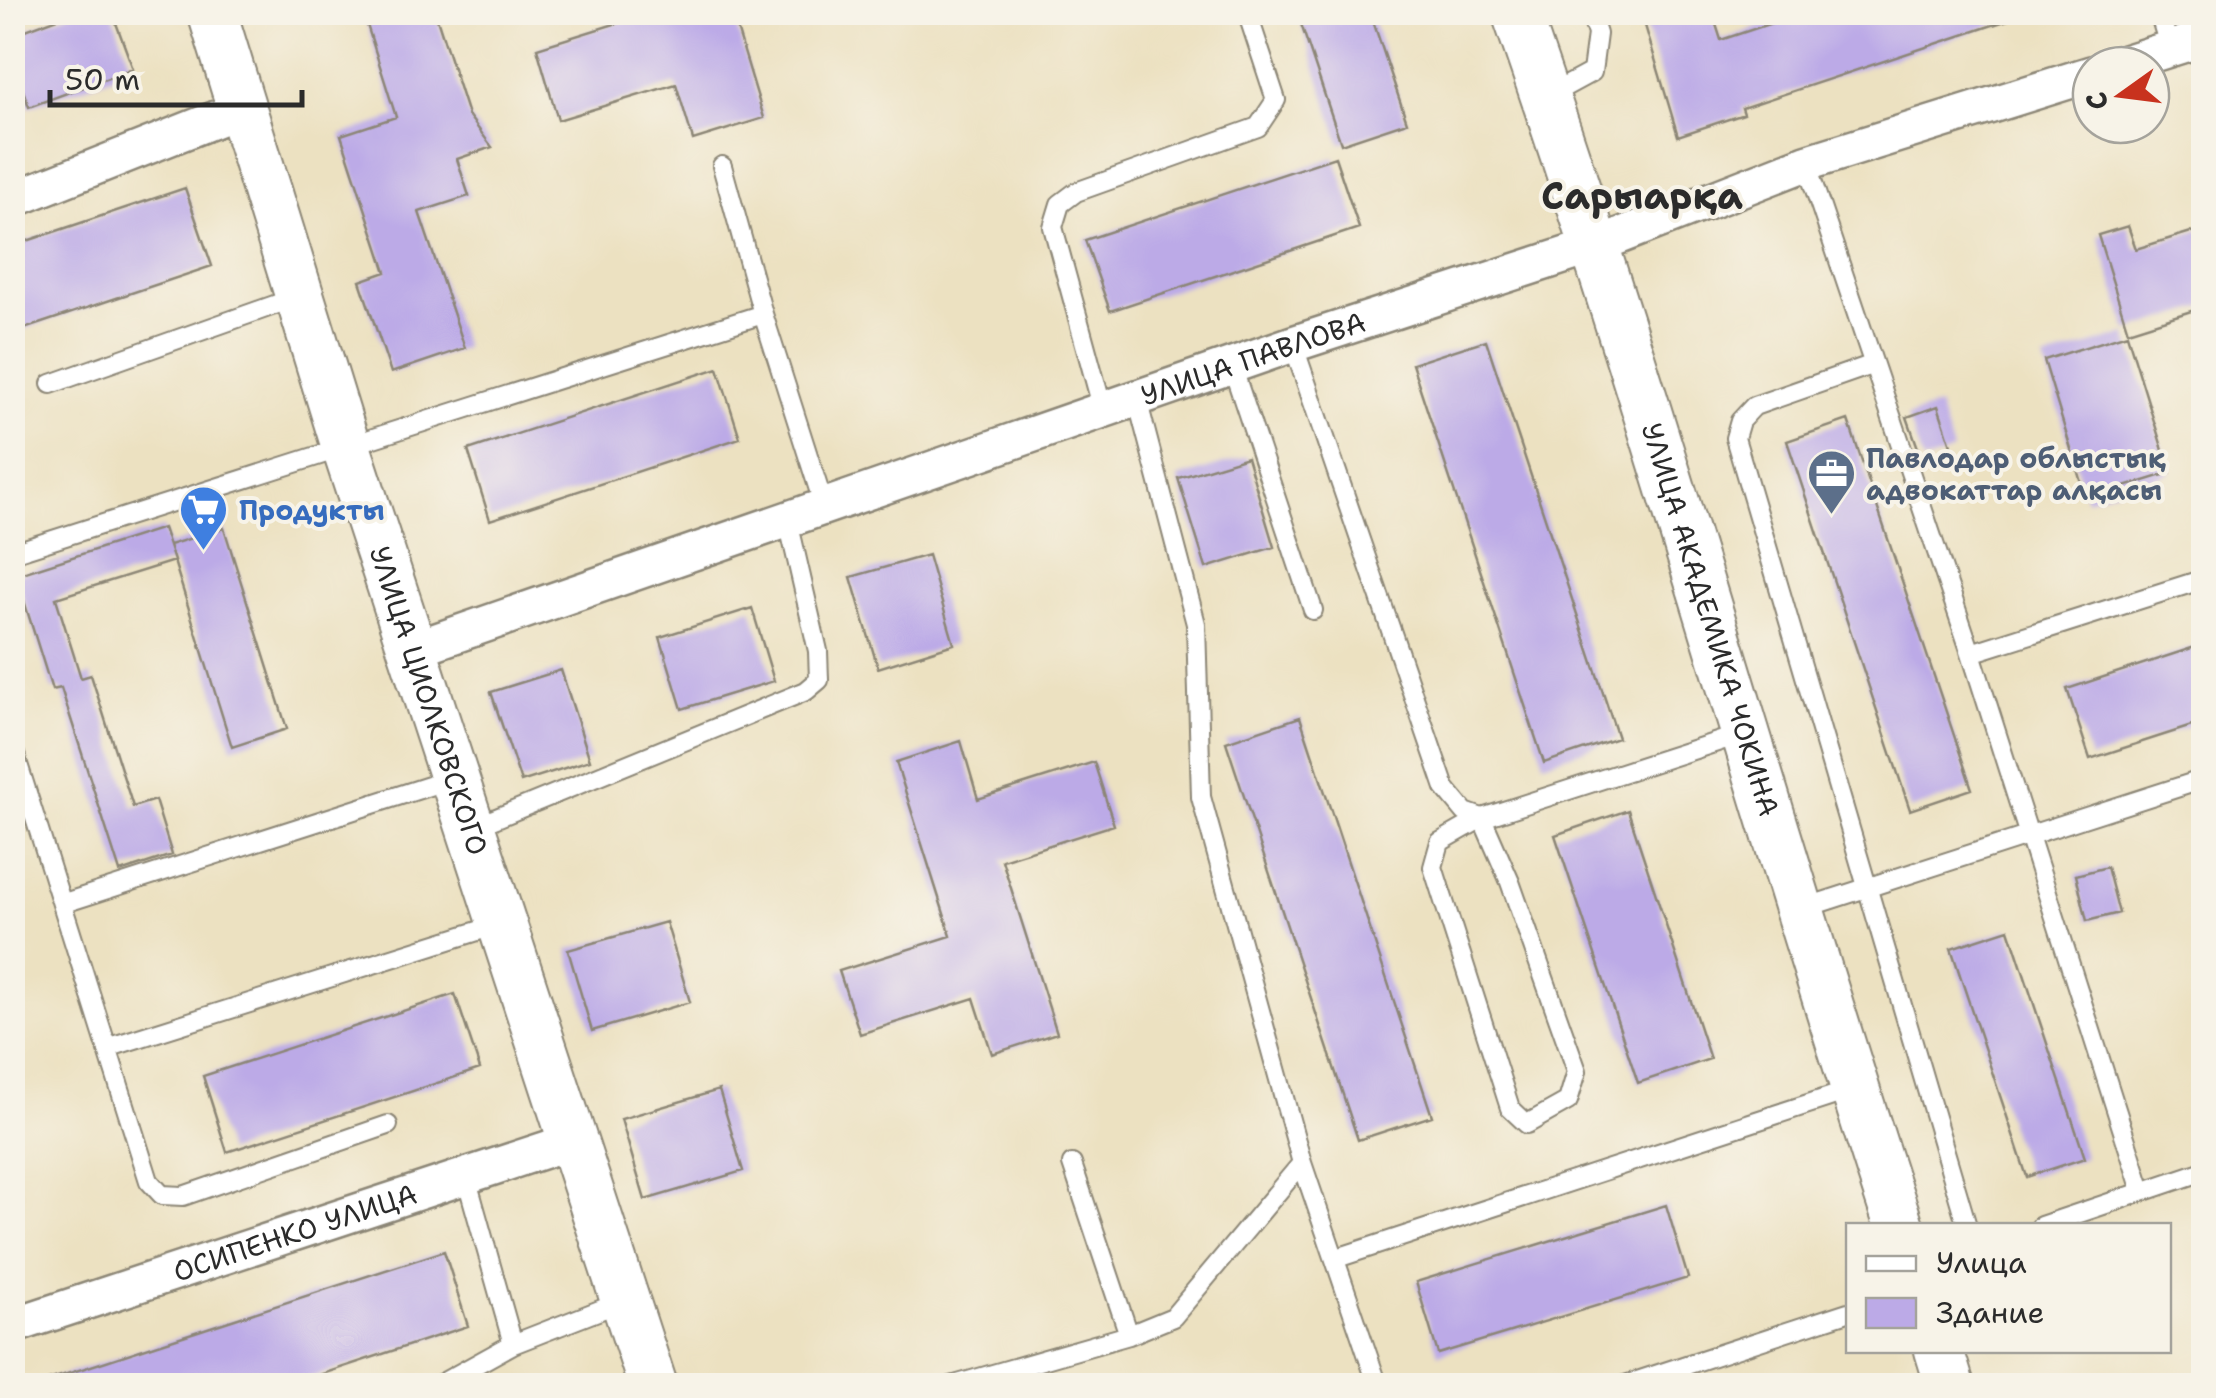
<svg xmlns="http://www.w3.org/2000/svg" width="2216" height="1398" font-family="'Shantell Sans',sans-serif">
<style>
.building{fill:#bcaae7}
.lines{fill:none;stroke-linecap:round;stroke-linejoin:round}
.lane-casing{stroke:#8c8676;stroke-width:22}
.street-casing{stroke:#8c8676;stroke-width:40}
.secondary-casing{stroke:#8c8676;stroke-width:52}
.lane{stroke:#fff;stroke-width:18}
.street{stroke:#fff;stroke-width:35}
.secondary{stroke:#fff;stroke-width:48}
.labels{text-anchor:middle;stroke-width:8;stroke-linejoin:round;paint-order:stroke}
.street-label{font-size:28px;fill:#2b2b2b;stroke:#f7f3e8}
.service-label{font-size:28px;font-weight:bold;fill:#4e5e75;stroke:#f7f3e8;text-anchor:start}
.shop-label{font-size:28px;font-weight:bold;fill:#366cbe;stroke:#f7f3e8;text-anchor:start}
.district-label{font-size:38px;font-weight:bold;fill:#2b2b2b;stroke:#f7f3e8}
</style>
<rect width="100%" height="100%" fill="#f7f3e8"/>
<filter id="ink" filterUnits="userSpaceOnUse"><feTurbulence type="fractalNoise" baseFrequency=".01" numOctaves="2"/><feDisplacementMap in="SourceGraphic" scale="20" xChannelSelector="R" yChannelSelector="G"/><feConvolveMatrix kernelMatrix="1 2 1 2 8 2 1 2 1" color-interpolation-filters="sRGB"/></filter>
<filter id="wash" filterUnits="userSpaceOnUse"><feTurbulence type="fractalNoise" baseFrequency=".0048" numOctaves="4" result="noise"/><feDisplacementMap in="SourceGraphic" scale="40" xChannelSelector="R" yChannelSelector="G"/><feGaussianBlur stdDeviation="2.25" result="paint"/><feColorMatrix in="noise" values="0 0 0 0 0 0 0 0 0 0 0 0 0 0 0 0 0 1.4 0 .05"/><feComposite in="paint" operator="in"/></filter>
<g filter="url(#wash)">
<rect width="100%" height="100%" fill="#ece1c1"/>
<g id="blocks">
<path class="building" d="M74,12H112L133,69L29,107L12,60V35Z
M363,12H435L468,115L492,147L457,159L469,196L419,212L465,348L391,373L360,281L386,272L341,135L396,117Z
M653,12H732L764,118L693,140L676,84L558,120L537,48Z
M1297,12H1370L1407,122L1341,144Z
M1641,12H1712L1721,40L1805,12H2014V18L1742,108L1744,114L1678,136Z
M1335,157L1359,228L1110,311L1085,240Z
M185,188L212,266L12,333V246Z
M2128,226L2136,249L2204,228V307L2128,331L2098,235Z
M2127,334L2170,473L2086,499L2044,360Z
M1486,340L1618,738L1544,763L1412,364Z
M718,368L740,438L490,520L468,450Z
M1938,406L1953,451L1923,462L1907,417Z
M1848,420L1972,789L1910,810L1787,441Z
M1247,457L1274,547L1206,568L1178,478Z
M163,528L174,561L56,598L81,678L91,675L133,807L155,800L172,855L120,872L61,688L52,690L16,575Z
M224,528L287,729L232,747L169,545Z
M928,555L954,644L878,668L851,577Z
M752,608L774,681L682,709L660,637Z
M2204,644V722L2090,759L2067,689Z
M561,670L590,760L521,782L491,692Z
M1300,717L1432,1116L1358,1140L1226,742Z
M961,741L978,799L1094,762L1114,825L1002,860L1057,1033L992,1054L974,998L860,1034L839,971L951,936L896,762Z
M1628,810L1710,1059L1638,1083L1555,835Z
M2107,867L2119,913L2087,921L2076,875Z
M666,922L690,1002L592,1031L568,950Z
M2009,929L2085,1158L2027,1177L1951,948Z
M455,994L480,1069L227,1152L203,1076Z
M719,1090L743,1171L645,1200L621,1119Z
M1666,1205L1688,1278L1438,1354L1416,1282Z
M444,1251L468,1326L286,1386H49L48,1380Z"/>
</g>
</g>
<g filter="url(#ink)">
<use href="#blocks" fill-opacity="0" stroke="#8c8676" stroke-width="2.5"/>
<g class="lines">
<defs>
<path id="lane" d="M2159,12L2170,49
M1546,97L1592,72L1597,34L1590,12
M1806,163L1971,653L2142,1191
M722,166L763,314
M1293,344L1445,788L1465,812L1482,818L1742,734
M1871,365L1754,406L1740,421L1735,438L1967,1226
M1232,366L1313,610
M51,384L300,296
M1137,399L1196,624L1201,797L1302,1163L1378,1386
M1103,410L1053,227L1060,204L1076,192L1258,127L1276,100L1247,12
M12,553L763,314L825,509
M1971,653L2204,579
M12,745L149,1181L162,1195L183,1196L388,1125
M1482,818L1510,882L1577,1071L1568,1101L1527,1124L1510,1108L1433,867L1440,842Z
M472,828L806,691L819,680L818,651L788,521
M64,903L454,778
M1801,909L2204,779
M110,1047L500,924
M1072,1164L1129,1335
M466,1177L513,1344
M2041,1226L2204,1171
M1337,1258L1854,1089
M437,1386L513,1344L623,1301
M951,1386L1129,1335L1173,1317L1302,1163
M1622,1386L1848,1312"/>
<g id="street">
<path d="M2118,65L2204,38"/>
<path d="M12,200L241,109"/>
<path id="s1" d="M414,649L1293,344L1594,246L1806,163L2091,74"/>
<path id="s2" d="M12,1326L575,1140"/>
</g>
<g id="secondary">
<path id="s3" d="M212,12L346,447L653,1386"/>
<path id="s4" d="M1516,12C1656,413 1767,823 1899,1226"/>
<path d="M1939,1350L1950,1386"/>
</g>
</defs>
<use href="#lane" class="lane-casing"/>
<use href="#street" class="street-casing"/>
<use href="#secondary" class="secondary-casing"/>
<use href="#lane" class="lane"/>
<use href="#street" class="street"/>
<use href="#secondary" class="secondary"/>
</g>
</g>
<defs>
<symbol id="office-pin" viewBox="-11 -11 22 30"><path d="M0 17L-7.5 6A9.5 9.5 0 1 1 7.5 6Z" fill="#5c6f8a" stroke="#f7f3e8"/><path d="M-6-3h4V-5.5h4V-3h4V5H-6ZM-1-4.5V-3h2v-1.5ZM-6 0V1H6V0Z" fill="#fff"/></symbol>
<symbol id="supermarket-pin" viewBox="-11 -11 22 30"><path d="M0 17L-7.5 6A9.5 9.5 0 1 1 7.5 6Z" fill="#3f7fe0" stroke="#f7f3e8"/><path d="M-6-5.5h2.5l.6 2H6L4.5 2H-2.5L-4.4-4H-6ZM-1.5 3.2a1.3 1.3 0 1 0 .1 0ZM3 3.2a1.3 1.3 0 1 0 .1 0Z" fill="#fff"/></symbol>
</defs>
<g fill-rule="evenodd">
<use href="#office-pin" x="1804" y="446" width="55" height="75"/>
<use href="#supermarket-pin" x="176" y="482" width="55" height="75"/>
</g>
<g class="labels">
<g class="street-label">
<text dy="10" stroke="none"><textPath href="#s1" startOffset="888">УЛИЦА ПАВЛОВА</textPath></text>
<text dy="10" stroke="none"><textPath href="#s4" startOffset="638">УЛИЦА АКАДЕМИКА ЧОКИНА</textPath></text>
<text dy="10" stroke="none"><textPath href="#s3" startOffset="722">УЛИЦА ЦИОЛКОВСКОГО</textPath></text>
<text dy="10" stroke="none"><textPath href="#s2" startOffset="298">ОСИПЕНКО УЛИЦА</textPath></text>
</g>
<g class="service-label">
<text x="1866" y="468">Павлодар облыстық<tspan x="1866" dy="32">адвокаттар алқасы</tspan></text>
</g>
<g class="shop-label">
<text x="239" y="520">Продукты</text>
</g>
<g class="district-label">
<text x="1642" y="209">Сарыарқа</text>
</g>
</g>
<rect width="2216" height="1398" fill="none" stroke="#f7f3e8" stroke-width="50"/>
<rect x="1846" y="1223" width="325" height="130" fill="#f7f3e8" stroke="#a5a39c" stroke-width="2.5"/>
<rect x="1866" y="1256" width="50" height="15" fill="#ffffff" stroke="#a5a39c" stroke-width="2.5"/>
<text x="1936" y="1273" font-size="30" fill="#2b2b2b">Улица</text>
<rect x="1866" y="1298" width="50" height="30" fill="#bcaae7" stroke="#a5a39c" stroke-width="2.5"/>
<text x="1936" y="1323" font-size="30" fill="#2b2b2b">Здание</text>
<g transform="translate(2121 95) rotate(256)"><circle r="48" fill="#f7f3e8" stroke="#a5a39c" stroke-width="2.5"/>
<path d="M0-8L18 38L0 25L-18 38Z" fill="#c8321e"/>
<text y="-15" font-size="28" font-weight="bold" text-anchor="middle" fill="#2b2b2b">С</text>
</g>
<path d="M50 90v15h252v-15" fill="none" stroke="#2b2b2b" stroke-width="5"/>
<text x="65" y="90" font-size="30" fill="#2b2b2b" stroke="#f7f3e8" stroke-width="8" paint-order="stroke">50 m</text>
</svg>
